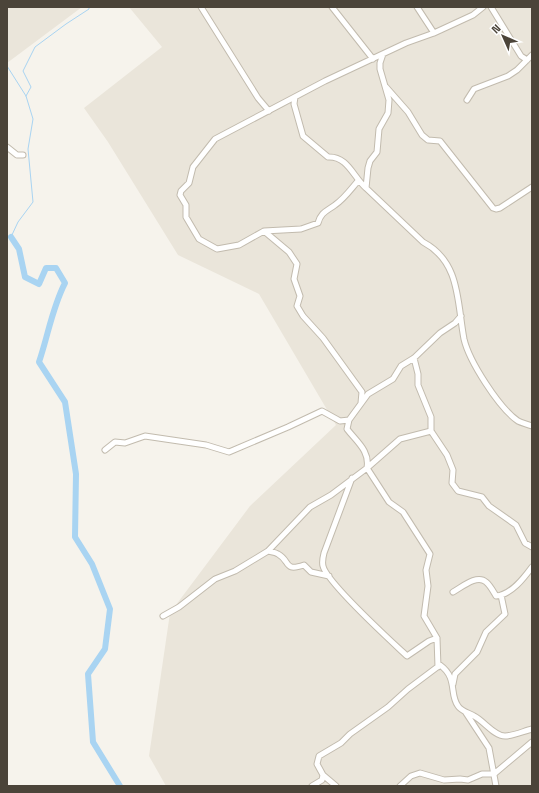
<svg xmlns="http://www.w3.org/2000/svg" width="539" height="793" font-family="'Space Grotesk',sans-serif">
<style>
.residential{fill:#eae5da}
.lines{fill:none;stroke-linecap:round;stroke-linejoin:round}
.stream{stroke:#a9d4f2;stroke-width:1}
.river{stroke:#a9d4f2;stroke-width:6}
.minor-casing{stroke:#c2bbae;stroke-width:7}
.minor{stroke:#fff;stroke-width:5}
</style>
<rect width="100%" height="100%" fill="#f6f3ec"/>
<path class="residential" d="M7,7H82L7,63Z
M129,7H532V786H166L149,756L170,613L250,506L336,425L259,294L178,255L108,142L84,108L162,47Z"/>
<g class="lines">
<path class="stream" d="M7,66L26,96L33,119L28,149L33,202L18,222L11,237H7
M26,96L31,87L23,71L35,47L66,24L89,9V7"/>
<path class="river" d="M11,237L19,249L25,277L39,284L46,268H56L65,283C52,308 48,336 39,362L65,402L76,474L75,537L92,564L110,609L105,649L88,674L93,742L120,786"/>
<defs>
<path id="minor" d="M201,7L258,98L269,111
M332,7L373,59
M417,7L434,33
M491,7L521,56L527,60
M383,54L380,63V69L389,100L388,113L379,129L377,152L370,161L368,168L366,188L423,242C461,262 457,303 464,339C469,361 499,408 518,421C522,423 527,424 532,426
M386,87L408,112L422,135L428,140L440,141L493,208L496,209L500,208L532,187
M295,97L294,104L303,136L328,157C348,156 353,177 366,188
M467,100L474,89L508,76L517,70L532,55
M7,147L17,155H23
M264,231L301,229L318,223C321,212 327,211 335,205C344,199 351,189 358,181
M414,358L418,374V385L431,417V431L447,455L453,470L452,483L458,491L482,497L489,506L516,525L525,543L532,547
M361,403L362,392L323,338L303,316L297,306L300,296L294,279L297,264L289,252L264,231L239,245L217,249L199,239L186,217V205L180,195L181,191L189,183L193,167L215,139L325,81L406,43L434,33L473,15L483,7
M431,431L400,439L367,468L389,502L403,512L430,554L426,570L428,586L424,616L437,638L438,667
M105,450L115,442L125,443L145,436L206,445L229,452L288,427L322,411L340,421L349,420
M352,478L324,553C323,557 322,562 323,566C327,583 391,641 407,656L429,641L437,638
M268,551C271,552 275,552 278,554C291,561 283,572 304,565L311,572L329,576
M453,592C462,587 477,574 486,582C490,585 493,591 496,596C511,595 524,578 532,567
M163,616L179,607L215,579L235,571L268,551L310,507L331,495L367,468C370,451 357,442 347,429L349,420L368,394L393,379L401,366L414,358L440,333L455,323L461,316
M453,684L455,674L477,652L486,632L505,614L501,595
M466,713L489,748L496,786
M323,775L336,786
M312,786L322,780L323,775L317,764L319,756L341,743L350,734L388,707L408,689L440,665C458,678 449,694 458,706C461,711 469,713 474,716C484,721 494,736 505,736C513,736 524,731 532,729
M400,786L411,776L420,773L444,780L460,779L468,780L482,774H494L532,742"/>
</defs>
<use href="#minor" class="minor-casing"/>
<use href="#minor" class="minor"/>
</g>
<rect width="539" height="793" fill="none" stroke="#4b4439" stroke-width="16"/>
<g transform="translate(503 36) rotate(315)" stroke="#ffffff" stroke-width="3" paint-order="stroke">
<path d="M0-3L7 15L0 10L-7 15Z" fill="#4b4439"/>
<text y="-6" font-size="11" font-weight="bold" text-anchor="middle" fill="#4b4439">N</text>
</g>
</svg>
